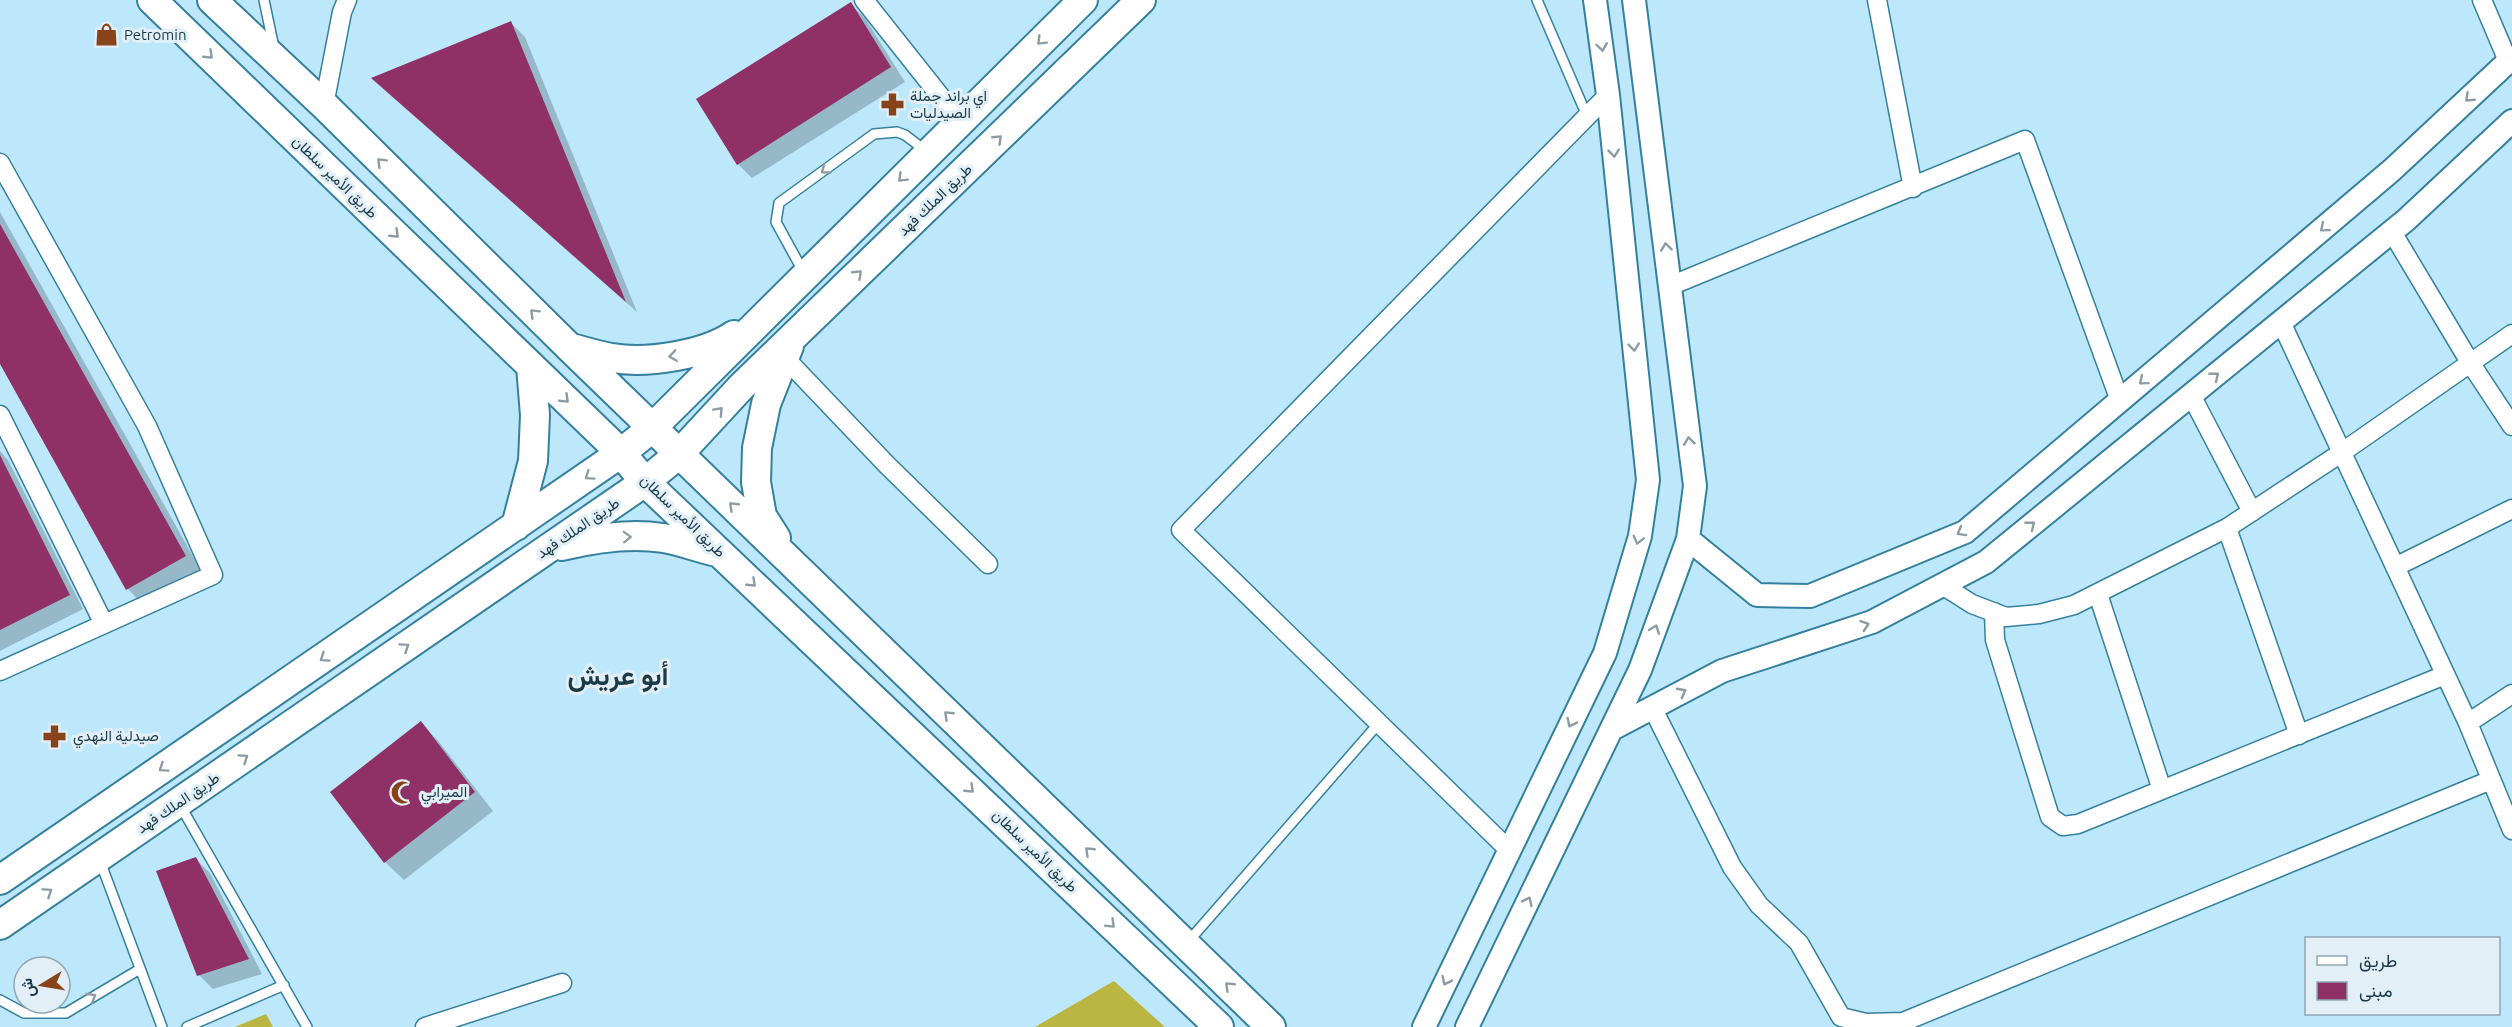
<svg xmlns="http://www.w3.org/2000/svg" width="2512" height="1027" font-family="Ubuntu,Vazirmatn,sans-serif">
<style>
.green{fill:#bab641}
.shadow{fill:#0003}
.building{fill:#8f3067}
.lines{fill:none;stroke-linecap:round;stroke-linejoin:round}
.service-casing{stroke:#35809e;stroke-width:12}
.minor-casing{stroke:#35809e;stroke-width:21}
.tertiary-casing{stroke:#35809e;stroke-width:26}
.trunk-casing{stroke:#35809e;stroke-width:32}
.service{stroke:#fff;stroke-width:9}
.minor{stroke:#fff;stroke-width:18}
.tertiary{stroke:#fff;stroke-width:22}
.trunk{stroke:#fff;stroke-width:28}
.oneway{stroke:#8d9ca3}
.labels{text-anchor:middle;stroke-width:6;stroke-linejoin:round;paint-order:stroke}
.poi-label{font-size:15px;fill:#1b3a47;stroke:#e2eff6;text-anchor:start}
.street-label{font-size:15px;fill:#1b3a47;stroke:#e2eff6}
.town-label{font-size:27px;font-weight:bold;fill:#1b3a47;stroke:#e2eff6}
</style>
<rect width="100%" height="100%" fill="#bde7fb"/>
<path class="green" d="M1114,981L1165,1027H1035Z
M266,1014L273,1027H235Z"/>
<path class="shadow" d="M850,4L865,18L905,82L752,178L738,164Z
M511,23L525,37L637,312L387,92Z
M0,212L204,576L146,608L128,589L0,361Z
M0,451L8,460L83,609L0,651Z
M421,723L439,742L493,811L404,880L385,862Z
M196,859L210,873L262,974L213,989L199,975Z"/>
<path class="building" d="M851,2L891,67L737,165L696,99Z
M511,21L626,302L371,78Z
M0,224L186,556L126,590L0,364Z
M0,455L70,595L0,630Z
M421,721L475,792L384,863L330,792Z
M196,857L249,959L197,976L156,871Z"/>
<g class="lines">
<defs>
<path id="service" d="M264,0L274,48
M1537,0L1587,116
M804,273L776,222L779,203L874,134L897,132L905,135L926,151
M180,805L307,1027
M100,861L162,1027
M1187,943L1379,723
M0,1000L24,1013H66L140,969
M187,1027L284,985"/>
<path id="minor" d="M864,0L960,121
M1877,0L1913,188
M2482,0L2508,61
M324,105L342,12L347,0
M0,163L147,426L213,575L0,671
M2392,232L2471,364L2512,426
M1670,286L2025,140L2120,401
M2281,322L2468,723L2512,830
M785,358L887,465L988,564
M2191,395L2252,512
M0,415L104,624
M2227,528L2299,735
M2395,567L2512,509
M1942,585L1972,604L2006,617L2039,614L2074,605L2227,528L2341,453L2512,334
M2098,594L2162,790
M1994,612L1995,640L2050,817L2063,826L2078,824L2445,675
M1652,707L1732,867L1759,905L1799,943L1841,1017L1866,1023L1903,1022L2491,780
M2468,723L2512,694
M1509,850L1181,530L1608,95
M425,1027L562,983"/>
<path id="tertiary" d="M1688,539L1757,595L1810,596L1965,532L2392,170L2512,58
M1612,729L1722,671L1872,622L1986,562L2406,220L2512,121
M1424,1027L1605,653L1640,536L1648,480L1608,95L1595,0
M1467,1027L1640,670L1688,539L1695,486L1634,0"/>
<path id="trunk" d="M152,0L621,453L645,482L1219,1027
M212,0L324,105L569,347L1271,1027
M571,348C584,351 598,356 612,358C647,364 705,355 734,335
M516,526L533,461L535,415L531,366
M776,538L762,516L756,482L757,448L766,404L789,346
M562,546C595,538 629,533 663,538C681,541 699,548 717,552
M0,880L621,453L652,428L1083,0
M0,925L645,482L679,454L741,387L1141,0"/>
</defs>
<use href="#service" class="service-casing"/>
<use href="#minor" class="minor-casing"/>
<use href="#tertiary" class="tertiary-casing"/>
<use href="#trunk" class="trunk-casing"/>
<use href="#service" class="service"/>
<use href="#minor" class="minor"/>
<use href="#tertiary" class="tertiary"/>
<use href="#trunk" class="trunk"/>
</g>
<defs><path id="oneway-chevron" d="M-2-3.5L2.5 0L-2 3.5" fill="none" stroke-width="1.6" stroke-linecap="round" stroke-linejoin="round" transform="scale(1.5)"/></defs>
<g class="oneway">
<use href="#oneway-chevron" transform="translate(1041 41) rotate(135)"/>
<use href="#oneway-chevron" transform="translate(1602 47) rotate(82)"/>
<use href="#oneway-chevron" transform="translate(209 55) rotate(44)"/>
<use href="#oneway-chevron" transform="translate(2469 98) rotate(137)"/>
<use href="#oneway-chevron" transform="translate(998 139) rotate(-44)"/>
<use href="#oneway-chevron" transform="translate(1614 153) rotate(84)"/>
<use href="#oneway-chevron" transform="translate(381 162) rotate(-135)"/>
<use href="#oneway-chevron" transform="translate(825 170) rotate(144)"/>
<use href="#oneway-chevron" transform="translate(902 178) rotate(135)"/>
<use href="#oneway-chevron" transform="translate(2324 228) rotate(140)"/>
<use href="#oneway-chevron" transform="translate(395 234) rotate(44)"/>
<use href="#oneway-chevron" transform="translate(1666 247) rotate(-97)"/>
<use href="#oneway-chevron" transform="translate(858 274) rotate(-44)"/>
<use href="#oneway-chevron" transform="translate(534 313) rotate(-135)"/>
<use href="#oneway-chevron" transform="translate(1634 347) rotate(84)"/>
<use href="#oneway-chevron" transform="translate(673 356) rotate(172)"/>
<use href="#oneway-chevron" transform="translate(2215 376) rotate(-39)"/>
<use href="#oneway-chevron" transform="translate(2143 381) rotate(140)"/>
<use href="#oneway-chevron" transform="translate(565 399) rotate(44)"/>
<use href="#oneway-chevron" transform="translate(719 411) rotate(-47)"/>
<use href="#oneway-chevron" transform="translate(1689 441) rotate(-97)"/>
<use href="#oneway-chevron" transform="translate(589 476) rotate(145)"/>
<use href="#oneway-chevron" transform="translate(733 506) rotate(-136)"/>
<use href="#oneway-chevron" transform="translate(2031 525) rotate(-39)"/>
<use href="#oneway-chevron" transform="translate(1961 532) rotate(151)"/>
<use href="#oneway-chevron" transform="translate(627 537) rotate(-2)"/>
<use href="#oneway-chevron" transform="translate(1638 540) rotate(104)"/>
<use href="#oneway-chevron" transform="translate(752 583) rotate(43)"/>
<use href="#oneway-chevron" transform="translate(1865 625) rotate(-19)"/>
<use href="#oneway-chevron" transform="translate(1655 629) rotate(-70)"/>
<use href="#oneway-chevron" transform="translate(405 647) rotate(-34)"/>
<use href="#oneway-chevron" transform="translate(324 658) rotate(146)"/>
<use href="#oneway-chevron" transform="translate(1682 692) rotate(-28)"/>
<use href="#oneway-chevron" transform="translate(948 715) rotate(-136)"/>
<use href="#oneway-chevron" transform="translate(1571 723) rotate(116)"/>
<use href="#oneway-chevron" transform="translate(244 758) rotate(-34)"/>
<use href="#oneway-chevron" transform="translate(163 768) rotate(146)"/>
<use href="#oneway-chevron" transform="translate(970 789) rotate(44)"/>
<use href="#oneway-chevron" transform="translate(1089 851) rotate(-136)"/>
<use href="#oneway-chevron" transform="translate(48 892) rotate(-34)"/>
<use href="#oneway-chevron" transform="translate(1528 901) rotate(-64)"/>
<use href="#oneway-chevron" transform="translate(1111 924) rotate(44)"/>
<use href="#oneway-chevron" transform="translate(1446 981) rotate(116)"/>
<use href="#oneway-chevron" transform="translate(1229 986) rotate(-136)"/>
<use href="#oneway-chevron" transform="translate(92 997) rotate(-31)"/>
</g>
<defs>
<symbol id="shop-bare" viewBox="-9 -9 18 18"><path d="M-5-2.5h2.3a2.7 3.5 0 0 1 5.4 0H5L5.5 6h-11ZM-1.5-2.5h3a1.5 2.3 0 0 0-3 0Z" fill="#88431a" stroke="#e2eff6" stroke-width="2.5" paint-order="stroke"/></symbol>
<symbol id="pharmacy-bare" viewBox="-9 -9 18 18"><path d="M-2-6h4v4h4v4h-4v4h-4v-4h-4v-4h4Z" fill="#88431a" stroke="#e2eff6" stroke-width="2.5" paint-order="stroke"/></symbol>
<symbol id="mosque-bare" viewBox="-9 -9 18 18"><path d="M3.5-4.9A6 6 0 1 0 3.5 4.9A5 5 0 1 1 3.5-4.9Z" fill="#88431a" stroke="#e2eff6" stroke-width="2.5" paint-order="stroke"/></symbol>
</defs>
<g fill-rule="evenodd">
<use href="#shop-bare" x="90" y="18" width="33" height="33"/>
<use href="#pharmacy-bare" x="876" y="88" width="33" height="33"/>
<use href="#pharmacy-bare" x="38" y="720" width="33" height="33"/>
<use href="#mosque-bare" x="386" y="776" width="33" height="33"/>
</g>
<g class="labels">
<g class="poi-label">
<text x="124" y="40">Petromin</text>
<text x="910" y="101">اي براند جملة<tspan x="910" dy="17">الصيدليات</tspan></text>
<text x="73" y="741">صيدلية النهدي</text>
<text x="421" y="797">الميرابي</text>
</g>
<g class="street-label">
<text transform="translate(335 177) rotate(44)" y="5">طريق الأمير سلطان</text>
<text transform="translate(935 200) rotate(-44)" y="5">طريق الملك فهد</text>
<text transform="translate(683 516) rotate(44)" y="5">طريق الأمير سلطان</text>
<text transform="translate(578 528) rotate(-34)" y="5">طريق الملك فهد</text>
<text transform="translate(178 803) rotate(-34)" y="5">طريق الملك فهد</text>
<text transform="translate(1035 851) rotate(44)" y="5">طريق الأمير سلطان</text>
</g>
<g class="town-label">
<text x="618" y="685">أبو عريش</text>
</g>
</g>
<rect x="2305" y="937" width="195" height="78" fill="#e2eff6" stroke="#92a7b0" stroke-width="1.5"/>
<rect x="2317" y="956" width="30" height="9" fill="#ffffff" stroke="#92a7b0" stroke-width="1.5"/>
<text x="2359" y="967" font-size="18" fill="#1b3a47">طريق</text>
<rect x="2317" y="982" width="30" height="18" fill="#8f3067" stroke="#92a7b0" stroke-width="1.5"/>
<text x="2359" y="997" font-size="18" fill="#1b3a47">مبنى</text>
<g transform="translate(42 985) rotate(259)"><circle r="28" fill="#e2eff6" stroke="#92a7b0" stroke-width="1.5"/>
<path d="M0-4.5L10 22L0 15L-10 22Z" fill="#88431a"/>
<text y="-9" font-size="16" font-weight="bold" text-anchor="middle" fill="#1b3a47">ش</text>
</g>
</svg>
